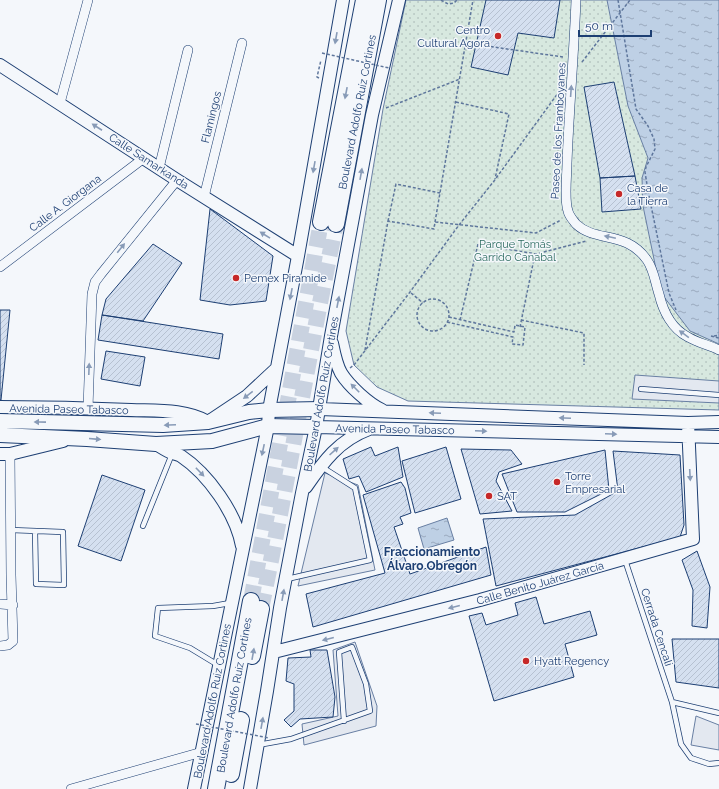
<svg xmlns="http://www.w3.org/2000/svg" width="719" height="789" font-family="Raleway,sans-serif">
<style>
.grass{fill:url(#grass-dots);stroke:#687fa3}
.parking{fill:#e3e8f0;stroke:#687fa3}
.water{fill:url(#water-ripples);stroke:#687fa3}
.building{fill:url(#building-hatch);stroke:#1d3f73}
.lines{fill:none;stroke-linecap:round;stroke-linejoin:round}
.highway-tunnel{stroke:#c9d2e0;stroke-width:16;stroke-dasharray:16 8;stroke-linecap:butt}
.lane-casing{stroke:#1d3f73;stroke-width:6}
.street-casing{stroke:#1d3f73;stroke-width:10}
.secondary-casing{stroke:#1d3f73;stroke-width:14}
.primary-casing{stroke:#1d3f73;stroke-width:16}
.highway-casing{stroke:#1d3f73;stroke-width:18}
.path{stroke:#5e769c;stroke-width:1.5;stroke-dasharray:3 2;stroke-linecap:butt}
.lane{stroke:#f4f7fb;stroke-width:4.5}
.street{stroke:#f4f7fb;stroke-width:9}
.secondary{stroke:#f4f7fb;stroke-width:12}
.primary{stroke:#f4f7fb;stroke-width:14}
.highway{stroke:#f4f7fb;stroke-width:16}
.path-bridge{stroke:#5e769c;stroke-width:1.5;stroke-dasharray:3 2;stroke-linecap:butt}
.oneway{fill:#889bb7}
.poi-dot{fill:#c62828;stroke:#f4f7fb;stroke-width:1.5}
.labels{text-anchor:middle;stroke-width:3;stroke-linejoin:round;paint-order:stroke}
.poi-label{font-size:11px;fill:#1d3f73;stroke:#f4f7fb;text-anchor:start}
.street-label{font-size:11px;fill:#1d3f73;stroke:#f4f7fb}
.park-label{font-size:11px;fill:#2c6c60;stroke:#f4f7fb}
.neighbourhood-label{font-size:12px;font-weight:bold;fill:#1d3f73;stroke:#f4f7fb}
</style>
<defs>
<pattern id="grass-dots" width="8" height="8" patternUnits="userSpaceOnUse"><rect width="8" height="8" fill="#d7e8df"/><path d="M2 2h.1M6 6h.1" fill="none" stroke="#b8c8c3" stroke-width="1.8" stroke-linecap="round"/></pattern>
<pattern id="water-ripples" width="26" height="14" patternUnits="userSpaceOnUse"><rect width="26" height="14" fill="#bed0e5"/><path d="M2 4q2-2 4 0t4 0M15 11q2-2 4 0t4 0" fill="none" stroke="#9aaabe"/></pattern>
<pattern id="building-hatch" width="6" height="6" patternUnits="userSpaceOnUse"><rect width="6" height="6" fill="#d5e0f0"/><path d="M-1 1l2-2M0 6l6-6M5 7l2-2" fill="none" stroke="#b6c1d1"/></pattern>
</defs>
<rect width="100%" height="100%" fill="#f4f7fb"/>
<path class="grass" d="M406,0H625L719,323V410L408,401L377,387L354,365L346,331L383,109Z"/>
<path class="parking" d="M635,375L719,381V403L632,399Z
M325,473L358,485L375,570L298,586Z
M355,642L377,706L376,726L304,745L302,724L338,716L333,650Z
M696,716L719,725V750L691,745Z"/>
<path class="water" d="M607,0H719V344L690,331L661,293L643,206L642,178L648,158L628,106Z
M447,518L454,540L424,549L418,528Z"/>
<path class="building" d="M486,0H560L554,38L518,33L508,75L471,67Z
M614,82L635,176L600,178L584,87Z
M635,176L641,209L602,212L600,178Z
M210,209L273,256L266,301L230,305L200,300Z
M153,244L182,263L143,321L102,315L106,299Z
M0,310H10L1,400H0Z
M102,315L223,334L219,359L98,340Z
M106,351L145,357L140,386L101,379Z
M371,447L375,456L398,447L403,477L366,492L359,476L349,479L343,459Z
M446,447L461,499L415,513L402,461Z
M461,449L511,450L522,464L499,472L496,481L512,511L480,514Z
M605,450L609,490L565,512H517L502,474Z
M613,451L680,455L684,525L680,537L496,586L483,519L575,515L618,491Z
M102,475L145,490L121,561L78,546Z
M401,482L405,488L411,513L400,517L403,524L394,527L410,574L486,547L491,575L313,627L306,594L385,573L363,495Z
M697,551L710,587L707,628L692,626L693,590L682,560Z
M536,597L544,624L590,611L597,635L565,644L574,677L494,701L469,616L482,613L486,625L518,615L515,603Z
M672,639H719V688L676,682Z
M310,650H327L335,697L333,717L300,719L291,727L284,720L294,711V684L286,681L288,658L311,657Z"/>
<g class="lines">
<path class="highway-tunnel" d="M251,601L321,222
M261,609C288,481 309,352 336,224"/>
<defs>
<path id="lane" d="M641,389L719,395
M143,526L172,454
M11,530L63,532L64,585L36,584L35,531
M625,560L672,702L681,744L691,758L709,764L719,763
M287,579L370,560L355,488L322,467
M218,665L190,648L155,636L158,608L213,606L230,603
M672,702L719,713
M258,745L291,739L370,711L366,684L352,647L339,652L344,721"/>
<path id="street" d="M576,0C574,54 569,109 567,163C567,175 564,200 568,211C569,216 573,220 576,224C596,243 626,230 647,260C654,270 655,282 659,294C663,311 672,329 688,337C698,343 709,345 719,350
M60,103L88,0
M159,168L188,50
M204,197L242,43
M0,267L144,158
M88,408L92,294L95,282L101,274L177,180
M0,604L13,605
M0,646L8,645L13,641L11,575L10,454
M71,789L202,752"/>
<path id="secondary" d="M0,65L177,180L298,256
M332,343C334,353 336,364 341,373C349,386 369,404 382,410
M0,407C44,407 87,408 131,410C157,411 185,409 208,422L247,396L276,369
M320,409L688,423L719,422
M316,427L719,437
M156,444C161,447 167,451 172,453C176,454 178,454 181,456C208,474 236,513 242,546
M0,454H10L63,441
M306,487C323,462 339,440 369,429
M274,652L480,600L693,539L688,423
M194,789L268,426L269,410L298,256L343,0
M250,789L267,691L280,608L302,493L316,427L331,336L372,115L399,0"/>
<path id="primary" d="M0,421L163,425L208,422L249,412L269,410L320,409
M0,435L87,439L156,444L212,441L268,426L316,427"/>
<path id="highway" d="M321,222L364,0
M336,224L378,0
M252,656L261,609
M231,774L241,720
M216,789L251,601"/>
</defs>
<use href="#lane" class="lane-casing"/>
<use href="#street" class="street-casing"/>
<use href="#secondary" class="secondary-casing"/>
<use href="#primary" class="primary-casing"/>
<use href="#highway" class="highway-casing"/>
<path class="path" d="M441,0L448,4L454,3L457,0
M618,0L636,109L648,126L654,139L655,149L646,167L645,172L648,191L669,293L676,310
M466,43L563,57
M582,62L630,0
M319,78L317,77L321,60
M456,102L509,114L495,179
M386,108L460,79
M388,221L396,184L440,193
M435,222L473,0
M411,293L423,303
M417 315a16 16 0 1 1 32 0a16 16 0 1 1-32 0Z
M460,320L478,244L536,254L586,241
M521,320L584,333V365
M447,322L513,337L512,344L523,345L525,327L515,325L514,332L449,317
M520,327L535,254
M711,336L719,338
M714,336L719,335
M365,350L388,221L434,229L435,222L536,233L561,220
M350,368L354,365L410,292L459,225L494,181L561,89"/>
<use href="#lane" class="lane"/>
<use href="#street" class="street"/>
<use href="#secondary" class="secondary"/>
<use href="#primary" class="primary"/>
<use href="#highway" class="highway"/>
<path class="path-bridge" d="M322,53L389,68
M196,724L269,738"/>
</g>
<defs><path id="oneway-solid" d="M-6-.8H1V-3.2L6.5 0L1 3.2V.8H-6Z"/></defs>
<g class="oneway">
<use href="#oneway-solid" transform="translate(336 38) rotate(100)"/>
<use href="#oneway-solid" transform="translate(571 91) rotate(-86)"/>
<use href="#oneway-solid" transform="translate(346 93) rotate(101)"/>
<use href="#oneway-solid" transform="translate(97 127) rotate(-147)"/>
<use href="#oneway-solid" transform="translate(314 167) rotate(100)"/>
<use href="#oneway-solid" transform="translate(361 174) rotate(-80)"/>
<use href="#oneway-solid" transform="translate(265 235) rotate(-148)"/>
<use href="#oneway-solid" transform="translate(610 237) rotate(-168)"/>
<use href="#oneway-solid" transform="translate(121 248) rotate(-51)"/>
<use href="#oneway-solid" transform="translate(291 294) rotate(101)"/>
<use href="#oneway-solid" transform="translate(338 302) rotate(-79)"/>
<use href="#oneway-solid" transform="translate(684 334) rotate(-144)"/>
<use href="#oneway-solid" transform="translate(89 369) rotate(-88)"/>
<use href="#oneway-solid" transform="translate(355 388) rotate(-135)"/>
<use href="#oneway-solid" transform="translate(248 395) rotate(142)"/>
<use href="#oneway-solid" transform="translate(435 413) rotate(-178)"/>
<use href="#oneway-solid" transform="translate(565 418) rotate(-178)"/>
<use href="#oneway-solid" transform="translate(40 422) rotate(-179)"/>
<use href="#oneway-solid" transform="translate(170 425) rotate(177)"/>
<use href="#oneway-solid" transform="translate(481 431) rotate(2)"/>
<use href="#oneway-solid" transform="translate(611 434) rotate(2)"/>
<use href="#oneway-solid" transform="translate(95 439) rotate(5)"/>
<use href="#oneway-solid" transform="translate(263 450) rotate(102)"/>
<use href="#oneway-solid" transform="translate(334 451) rotate(-42)"/>
<use href="#oneway-solid" transform="translate(200 472) rotate(46)"/>
<use href="#oneway-solid" transform="translate(690 475) rotate(87)"/>
<use href="#oneway-solid" transform="translate(283 595) rotate(-80)"/>
<use href="#oneway-solid" transform="translate(454 607) rotate(166)"/>
<use href="#oneway-solid" transform="translate(328 639) rotate(166)"/>
<use href="#oneway-solid" transform="translate(253 654) rotate(-80)"/>
<use href="#oneway-solid" transform="translate(262 723) rotate(-80)"/>
</g>
<g class="poi-dot">
<circle cx="498" cy="36" r="4"/>
<circle cx="619" cy="194" r="4"/>
<circle cx="236" cy="278" r="4"/>
<circle cx="557" cy="482" r="4"/>
<circle cx="489" cy="496" r="4"/>
<circle cx="526" cy="661" r="4"/>
</g>
<g class="labels">
<g class="poi-label">
<text x="490" y="34" text-anchor="end">Centro<tspan x="490" dy="13">Cultural Agora</tspan></text>
<text x="627" y="192">Casa de<tspan x="627" dy="13">la Tierra</tspan></text>
<text x="244" y="282">Pemex Piramide</text>
<text x="565" y="480">Torre<tspan x="565" dy="13">Empresarial</tspan></text>
<text x="497" y="500">SAT</text>
<text x="534" y="665">Hyatt Regency</text>
</g>
<g class="street-label">
<text transform="translate(357 112) rotate(-79)" y="4">Boulevard Adolfo Ruíz Cortines</text>
<text transform="translate(211 117) rotate(-76)" y="4">Flamingos</text>
<text transform="translate(558 131) rotate(-87)" y="4">Paseo de los Framboyanes</text>
<text transform="translate(149 161) rotate(33)" y="4">Calle Samarkanda</text>
<text transform="translate(65 203) rotate(-37)" y="4">Calle A. Giorgana</text>
<text transform="translate(321 394) rotate(-80)" y="4">Boulevard Adolfo Ruiz Cortines</text>
<text transform="translate(69 409) rotate(1)" y="4">Avenida Paseo Tabasco</text>
<text transform="translate(395 429) rotate(1)" y="4">Avenida Paseo Tabasco</text>
<text transform="translate(540 583) rotate(-16)" y="4">Calle Benito Juárez García</text>
<text transform="translate(657 627) rotate(72)" y="4">Cerrada Cencali</text>
<text transform="translate(234 695) rotate(-80)" y="4">Boulevard Adolfo Ruíz Cortines</text>
<text transform="translate(212 701) rotate(-79)" y="4">Boulevard Adolfo Ruiz Cortines</text>
</g>
<g class="park-label">
<text x="515" y="248">Parque Tomás<tspan x="515" dy="13">Garrido Canabal</tspan></text>
</g>
<g class="neighbourhood-label">
<text x="432" y="556">Fraccionamiento<tspan x="432" dy="14">Álvaro Obregón</tspan></text>
</g>
</g>
<path d="M579 30v6h72v-6" fill="none" stroke="#1d3f73" stroke-width="2"/>
<text x="585" y="30" font-size="12" fill="#1d3f73" stroke="#f4f7fb" stroke-width="3" paint-order="stroke">50 m</text>
</svg>
